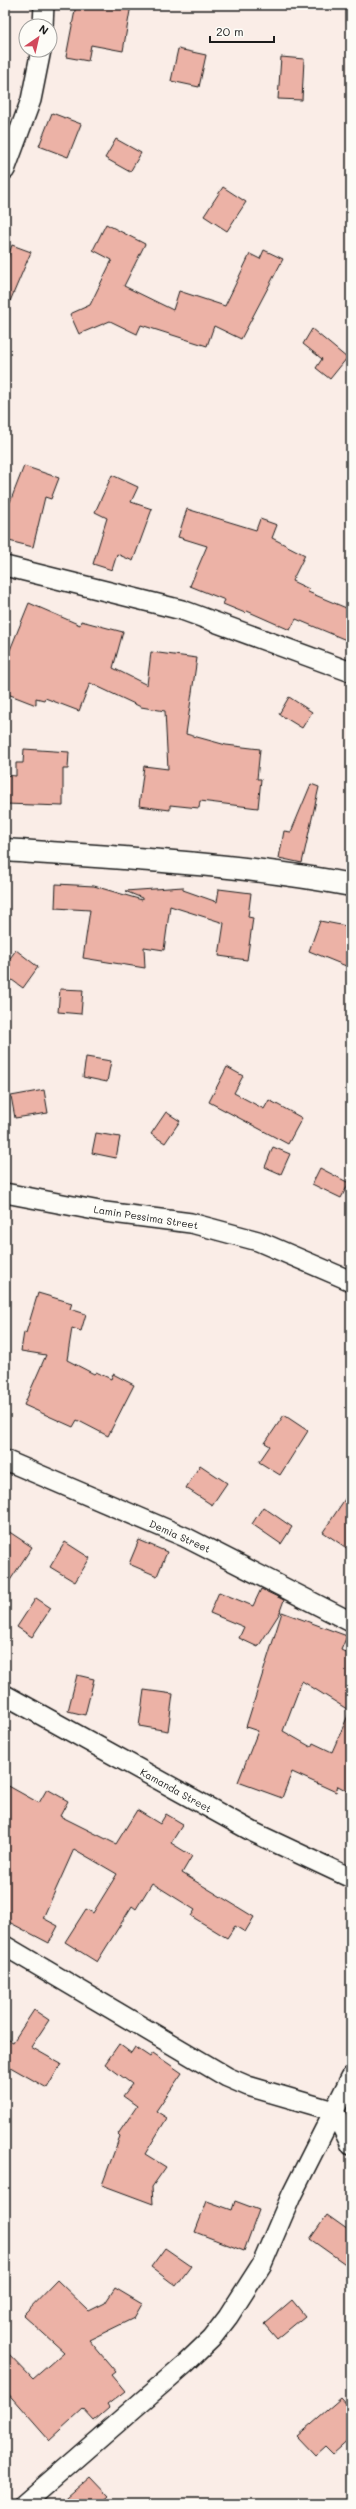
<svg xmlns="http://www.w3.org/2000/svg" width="356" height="2509" font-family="Mali,sans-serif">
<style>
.building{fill:#ecb2a6;stroke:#1c1c1c;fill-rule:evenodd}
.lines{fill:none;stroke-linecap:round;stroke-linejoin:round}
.minor-casing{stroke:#1c1c1c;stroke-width:22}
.primary-casing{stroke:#1c1c1c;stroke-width:25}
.minor{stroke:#fdfcf7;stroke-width:19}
.primary{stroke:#fdfcf7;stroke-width:22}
.labels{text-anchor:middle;stroke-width:4;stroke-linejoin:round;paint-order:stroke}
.street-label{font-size:10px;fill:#1c1c1c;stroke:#fdfcf7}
</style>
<rect width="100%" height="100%" fill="#faede7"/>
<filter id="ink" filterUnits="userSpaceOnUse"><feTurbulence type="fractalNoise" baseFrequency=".025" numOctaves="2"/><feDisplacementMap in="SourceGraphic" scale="8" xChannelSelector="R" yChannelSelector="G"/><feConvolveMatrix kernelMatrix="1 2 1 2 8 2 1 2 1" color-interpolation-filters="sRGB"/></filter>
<g filter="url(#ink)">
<path class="building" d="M76,5H131L123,51L91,45L88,61L66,57Z
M178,49L206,55L199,87L171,81Z
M281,57L304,59L302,100L278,99Z
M52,113L81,124L68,157L39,146Z
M116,139L141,153L130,172L105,158Z
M223,187L246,202L227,231L204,216Z
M106,224L145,244L124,286L173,310L179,291L225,306L250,254L260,259L264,250L283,259L241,339L214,326L207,346L141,325L137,334L110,321L79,334L70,314L90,305L112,260L93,250Z
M12,245L31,252L5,313V266Z
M312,329L347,358L330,379L316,368L322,359L303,344Z
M24,466L59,478L51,499L45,497L33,547L5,540V501L10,502Z
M112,475L138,487L131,502L152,509L133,561L117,554L112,570L93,564L107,518L95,512Z
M187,509L256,530L260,519L277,525L272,538L305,555L292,581L309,589L308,592L351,610V642L296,619L290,630L247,611L245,613L223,604L225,600L190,586L207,546L178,537Z
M29,603L80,625L81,621L123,632L113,668L147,685L151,652L197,658L186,734L226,745L260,749L257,779H261L258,808L200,801L199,808L170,805V810L139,806L144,766L168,769L165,711L141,707L90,683L79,711L45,698L44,700L36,698V705L5,693V647L10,650Z
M289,697L312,712L302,728L279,714Z
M24,749L69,752L68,769H63V806L5,804V775L16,776V763H23Z
M311,784L319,787L302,863L279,858L284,831L291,832Z
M56,884L94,886L142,900V898L125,891L183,887V890L217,902L219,889L251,893L248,917L253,918L247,960L219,956L224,923L170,906L164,950L144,947L145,968L83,958L90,910L55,908Z
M320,921L351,927V968L309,951Z
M16,950L38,967L23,988L5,975V965Z
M60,989L83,990L81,1014L58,1012Z
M86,1057L111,1061L107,1082L83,1077Z
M227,1067L243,1076L234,1093L264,1109L269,1100L302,1118L288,1144L209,1102Z
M44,1090L48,1113L15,1118L11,1096Z
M166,1112L180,1121L165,1143L151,1134Z
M96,1133L120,1137L116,1158L92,1153Z
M273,1147L290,1154L281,1174L265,1167Z
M320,1168L349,1183L341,1198L312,1184Z
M38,1293L72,1303L70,1309L86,1314L81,1331L72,1328L67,1360L94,1374L96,1372L111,1379L113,1374L134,1385L108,1436L77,1420L73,1427L24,1405L46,1355L21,1351L24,1332L26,1333Z
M284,1415L308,1431L280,1475L259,1462L270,1446L265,1443Z
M200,1465L227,1483L212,1505L186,1488Z
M351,1490V1551L323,1532Z
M263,1507L292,1527L281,1544L252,1524Z
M5,1529L32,1547L5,1588Z
M139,1540L167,1552L157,1576L129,1564Z
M65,1542L90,1558L75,1582L50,1567Z
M261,1589L284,1600L280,1611H281L258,1647L239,1638L244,1627L210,1613L219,1592L253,1606Z
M36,1598L51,1608L32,1637L17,1627Z
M282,1612L347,1636L341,1650L351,1655V1793L338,1786L336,1792L292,1772L282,1798L238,1782L258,1731L246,1727ZM302,1681L350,1711L332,1752L313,1743L311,1747L283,1731Z
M77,1675L94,1679L85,1715L68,1711Z
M144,1690L173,1694L168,1731L139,1726Z
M5,1784L39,1803L47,1789L68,1801L60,1816L116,1844L137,1810L160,1824L166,1814L183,1824L171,1843L192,1856L182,1873L254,1917L245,1932L235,1926L227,1938L191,1916L195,1910L152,1883L136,1909L132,1906L97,1962L65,1942L86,1909L93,1913L117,1874L74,1849L43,1918L58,1926L49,1943L5,1920Z
M34,2010L49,2020L31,2047L61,2064L47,2088L5,2064V2038L13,2042Z
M119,2044L131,2053L135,2047L150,2057L153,2053L182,2073L156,2111L167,2118L145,2154L166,2167L152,2187L153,2204L102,2185L120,2136L118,2134L137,2106L123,2096L132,2084L105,2064Z
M207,2201L232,2210L235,2201L259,2210L244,2251L195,2232Z
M327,2215L351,2232V2268L310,2239Z
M165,2248L191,2266L176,2286L151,2267Z
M57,2280L89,2311L105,2303L115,2288L142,2304L134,2318L89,2340L116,2372L112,2375L125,2391L107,2405L109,2408L94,2421L83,2409L49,2440L5,2390V2350L33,2379L64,2352L23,2315Z
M292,2300L305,2316L277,2339L264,2324Z
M341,2398L351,2409V2438L333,2454L325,2446L315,2455L297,2436Z
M90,2476L109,2496L100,2504H58Z"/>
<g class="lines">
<defs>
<path id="minor" d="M43,26L44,5
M5,170L31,100L41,50
M5,566L182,610L351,672
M5,1193L105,1212L191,1223L258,1241L351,1281
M5,1460L185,1537L351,1622
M5,1695L255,1833L351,1878
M5,1946L227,2077L248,2086L334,2111L351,2145
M24,2504L186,2363L211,2339L228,2317L262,2264L292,2194L351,2077"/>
<path id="primary" d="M5,850C121,858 237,863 351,885"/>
</defs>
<use href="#minor" class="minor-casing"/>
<use href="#primary" class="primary-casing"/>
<use href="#minor" class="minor"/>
<use href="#primary" class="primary"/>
</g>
</g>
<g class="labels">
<g class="street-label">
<text transform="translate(146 1217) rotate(9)" y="4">Lamin Pessima Street</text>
<text transform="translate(180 1536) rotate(24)" y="4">Demia Street</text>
<text transform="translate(176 1790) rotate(29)" y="4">Kamanda Street</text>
</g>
</g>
<rect width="356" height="2509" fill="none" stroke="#fdfcf7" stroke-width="20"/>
<rect x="10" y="10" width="336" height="2489" fill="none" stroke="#1c1c1c" stroke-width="1.5" filter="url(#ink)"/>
<g transform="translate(38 38) rotate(34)"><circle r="19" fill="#fdfcf7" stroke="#a3a29f"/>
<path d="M0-3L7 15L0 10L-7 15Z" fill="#d1495b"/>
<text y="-6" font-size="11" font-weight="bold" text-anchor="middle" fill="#1c1c1c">N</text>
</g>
<path d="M210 36v6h64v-6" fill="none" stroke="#1c1c1c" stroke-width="2"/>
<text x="216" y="36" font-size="12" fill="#1c1c1c" stroke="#fdfcf7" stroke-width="3" paint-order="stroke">20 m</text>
</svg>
